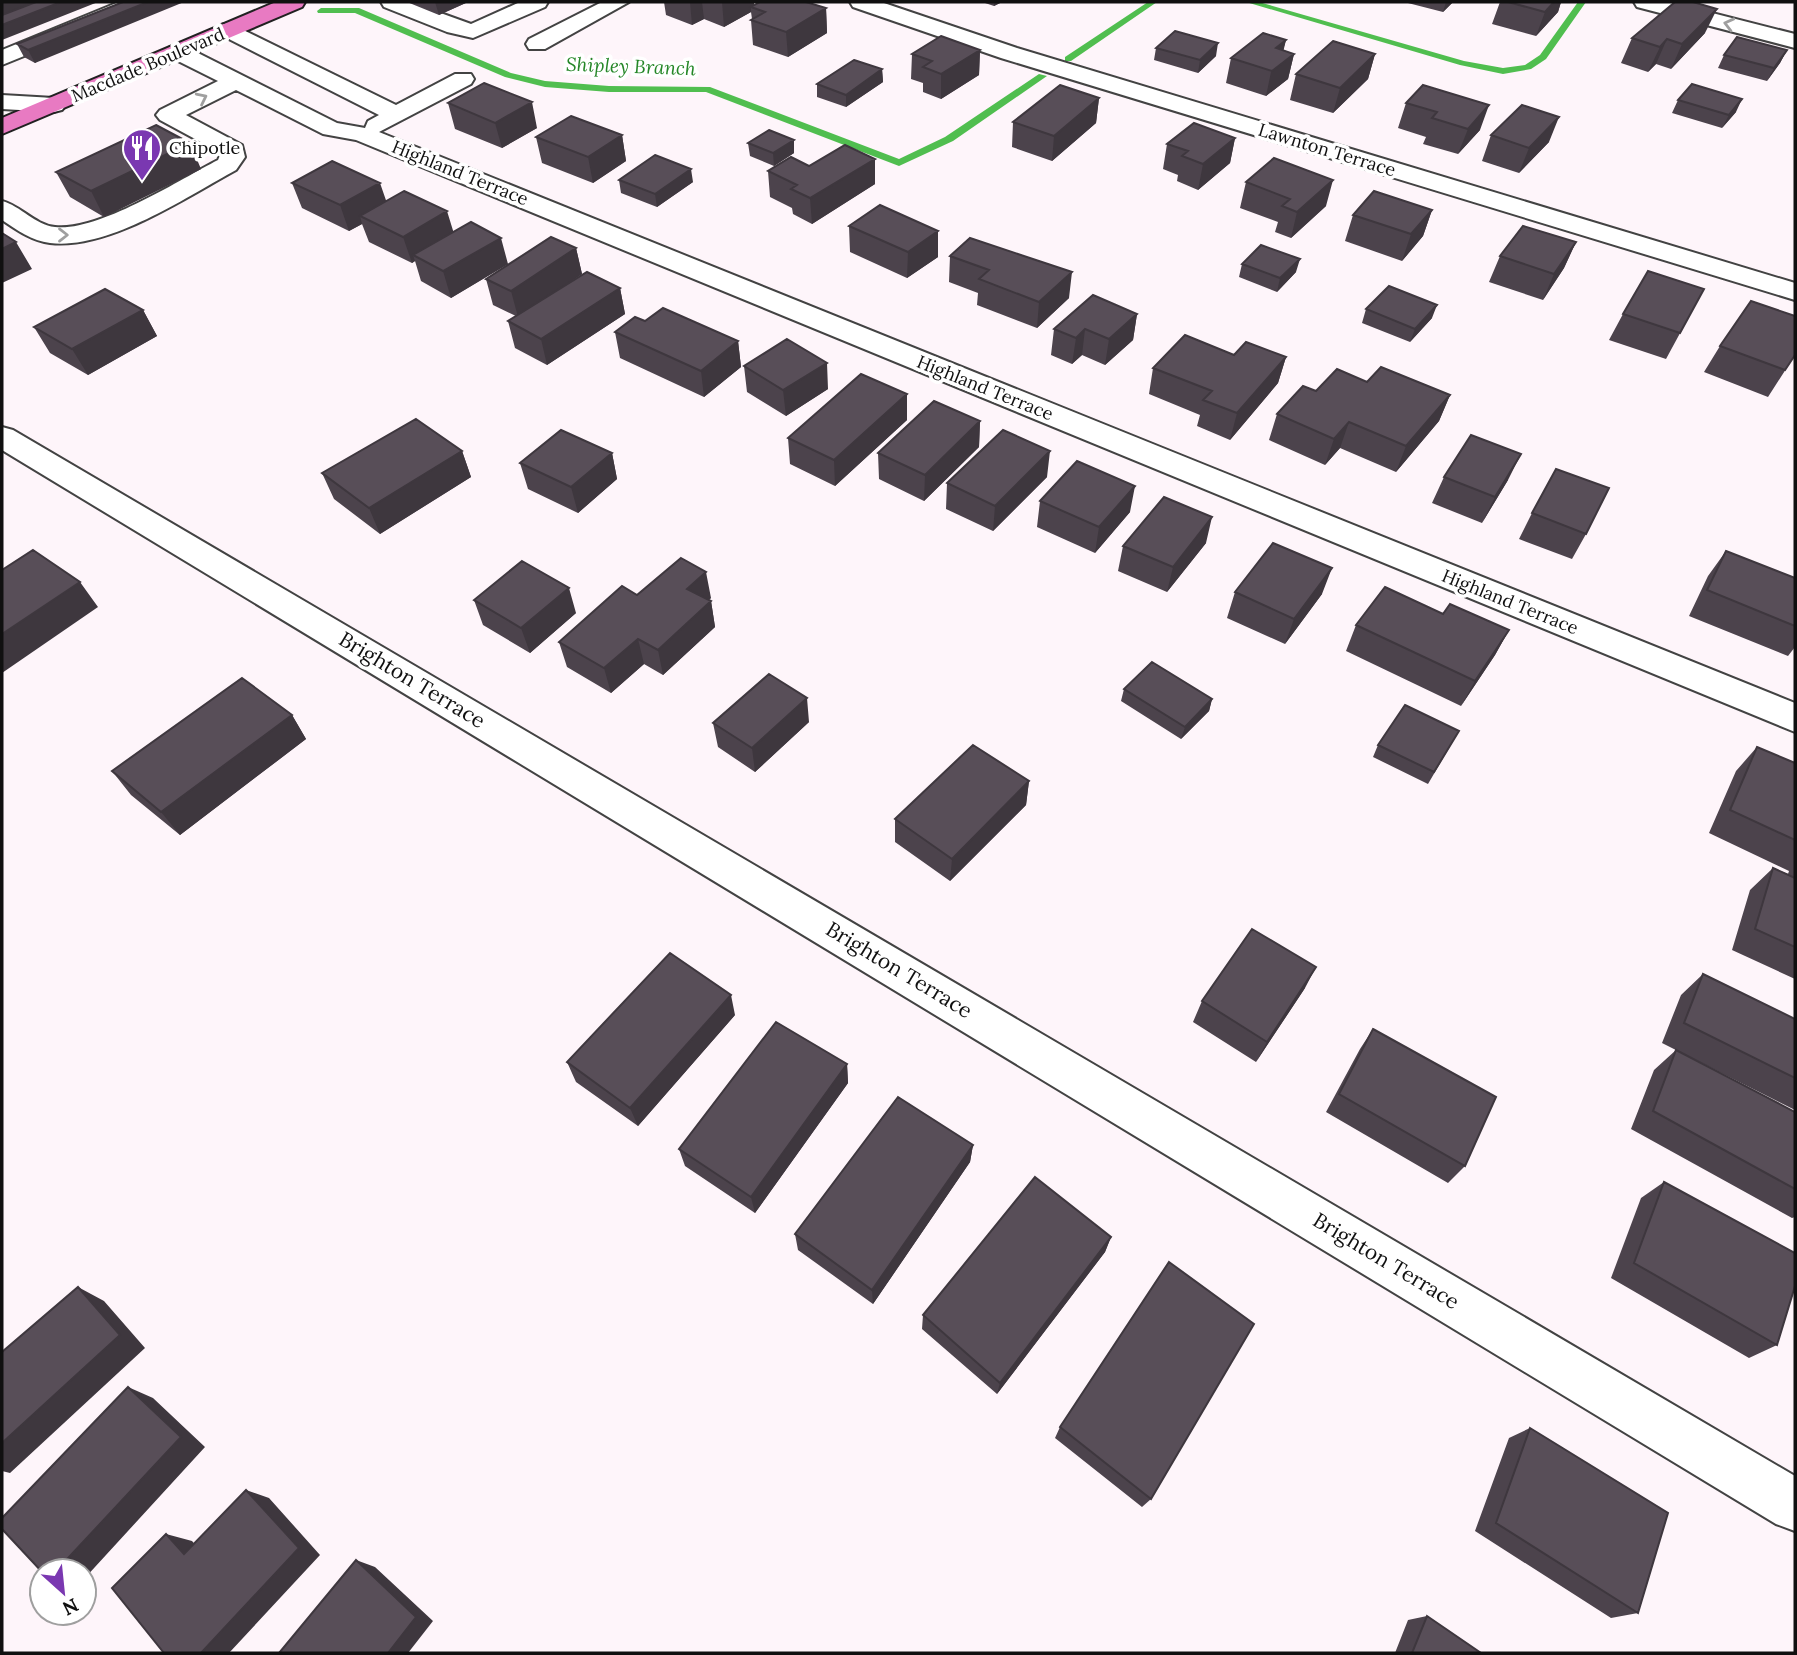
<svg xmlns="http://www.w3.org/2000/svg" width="1797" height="1655" font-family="Lora,serif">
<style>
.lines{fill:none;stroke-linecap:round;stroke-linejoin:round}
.stream{fill:#50be4f;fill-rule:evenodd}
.minor-casing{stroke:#434343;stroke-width:4}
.major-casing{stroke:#212121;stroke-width:4}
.minor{fill:#fff;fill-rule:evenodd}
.major{fill:#e87ac2;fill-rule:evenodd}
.wall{fill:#4c434c}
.shaded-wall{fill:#3e373e}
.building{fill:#584e58;stroke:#3e373e;stroke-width:2}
.oneway{stroke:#9f9f9f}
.labels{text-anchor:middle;stroke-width:7;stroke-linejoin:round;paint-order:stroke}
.far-street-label{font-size:18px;fill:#101010;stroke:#fff}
.far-poi-label{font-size:18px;fill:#101010;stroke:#fff;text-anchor:start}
.far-water-label{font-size:19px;font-style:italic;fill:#258728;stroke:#fff}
.street-label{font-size:21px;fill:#101010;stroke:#fff}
</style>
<rect width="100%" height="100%" fill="#fef5fa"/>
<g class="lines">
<path class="stream" d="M1148,2H1157L1071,61H1065V57Z
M1246,2H1259L1464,61L1503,68L1525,65L1540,55L1578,2H1586L1546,59L1531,69L1503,74L1460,65Z
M321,8H359L511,73L545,81L609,86L710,87L899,159L945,137L1039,74L1047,76L953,141L899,166L706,92H609L545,87L505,77L355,13H318L317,11Z"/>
<defs>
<path id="minor" d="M119,2H148L145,7L2,65V50Z
M381,2H410L471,24L520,2H548L545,7L473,38L447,32L384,7Z
M602,2H629L545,49H529L526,44L529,39Z
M850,2H881L1017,48L1795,283V300L1001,58L853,7Z
M1634,2H1669L1795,34V48L1637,7Z
M229,23L396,105L455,74H471L474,79L471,84L379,132L1795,703V732L356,140L323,134L236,90L186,115L242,145L245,157L236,170C186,197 109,250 50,243C32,241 17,230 2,220V201C21,206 35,225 55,227C98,232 179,180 218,160L221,153L160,120L156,115L160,110L218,81L170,57L167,52L170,47H186L337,123L365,128L368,121L379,115L221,35L218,30L221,25Z
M2,95L54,98L62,100L66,105L62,110L54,112L2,109Z
M2,427L13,430L1795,1476V1531L1776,1524L2,450Z"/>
<path id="major" d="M276,2H305L302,7L2,134V118Z"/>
</defs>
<use href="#minor" class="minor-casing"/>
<use href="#major" class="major-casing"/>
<use href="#minor" class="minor"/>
<use href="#major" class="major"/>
</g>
<path class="wall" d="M123,2L35,63L24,57L17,44Z
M407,2H468L439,15Z
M664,2H754V5L826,8L827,33L788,57L753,45L751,20L752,19L751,12L724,27L704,19L692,25L666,15Z
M982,2H1002L994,6Z
M1404,2H1453L1443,12Z
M1500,2H1561L1558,12L1536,36L1492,24Z
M1705,33L1671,69L1656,64L1648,72L1621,63L1632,38Z
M1286,40L1283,50L1294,54L1288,79L1266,96L1226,83L1231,58Z
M1156,48L1216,56L1198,73L1154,60Z
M980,50L979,75L941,99L923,92V83L911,79L912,54Z
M1787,50L1780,63L1767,81L1718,68L1724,55Z
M1375,54L1368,79L1333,113L1290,100L1296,74Z
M882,69L883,82L846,107L817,97V84Z
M1423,85L1480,130L1458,154L1423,144L1426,137L1398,128L1406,103Z
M1099,98L1096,123L1052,161L1012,147L1013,122Z
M1678,100L1736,112L1722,128L1672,113Z
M448,103L537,128L502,148L455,129Z
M622,135L626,161L593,183L542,163L536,137Z
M1491,135L1549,142L1519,173L1482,161Z
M1235,138L1230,163L1198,190L1177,181L1178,175L1163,169L1167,144Z
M748,143L794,153L774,166L750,156Z
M809,166L875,184L812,224L793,214L792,208L770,197L768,171Z
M201,169L104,217L70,197L56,172Z
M619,180L693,182L657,207L621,193Z
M1246,182L1326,206L1291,238L1275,232L1278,222L1240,208Z
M292,183L386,201L453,232L508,264L451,298L421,281L415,261L412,263L369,242L362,224L349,231L302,208Z
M1432,210L1423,236L1402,261L1345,241L1353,215Z
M849,226L938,257L907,278L850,252Z
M1576,242L1564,268L1543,300L1489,282L1500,256Z
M576,248L582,274L549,296L620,288L625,314L547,365L515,348L508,321L516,316L493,305L486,279Z
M950,256L1069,298L1037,328L977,305L978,293L949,282Z
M1242,264L1296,272L1277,292L1239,277Z
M1704,289L1666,359L1609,340L1623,314Z
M1366,309L1432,318L1410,342L1362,323Z
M143,310L157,336L88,375L50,353L34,327Z
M1137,314L1133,340L1105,365L1082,355L1072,364L1051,355L1054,329Z
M645,321L738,341L741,367L704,397L620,358L615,332Z
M1720,346L1795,355L1768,397L1704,372Z
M1234,355L1286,357L1278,383L1230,440L1197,426L1200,415L1149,394L1153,368Z
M744,366L828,389L786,416L747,392Z
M1367,382L1450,395L1439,421L1396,472L1340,448L1325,465L1269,440L1277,414L1316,391Z
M907,394V420L835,486L790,464L788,438Z
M980,421L979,447L924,501L879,479L878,453Z
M462,451L471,477L380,534L334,499L322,473Z
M612,453L617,479L578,513L528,489L520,463Z
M1047,477L993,531L946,509L947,483Z
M1444,477L1508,480L1482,523L1432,503Z
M1040,501L1130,512L1095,553L1037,527Z
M1532,513L1586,534L1572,559L1519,539Z
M1206,543L1167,592L1118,571L1123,546Z
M1726,551L1795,578V647L1788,656L1689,616L1708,576Z
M1235,592L1322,594L1285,644L1227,618Z
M637,595L711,598L708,600L711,601L715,627L663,675L644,664L611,693L567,667L559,642Z
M474,600L576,613L530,653L483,625Z
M1443,614L1509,630L1495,655L1461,706L1346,651L1356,625Z
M1124,689L1212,699L1209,711L1181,739L1121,701Z
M292,715L306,739L180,835L131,795L112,771Z
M809,722L755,772L718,747L713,723Z
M1459,731L1428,784L1373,757L1378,745Z
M1757,747L1795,763V979L1732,950L1750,890L1773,868L1788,874L1789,871L1709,833L1736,771Z
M1029,781L1026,805L950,881L895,842V819Z
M1703,974L1795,1019V1110L1662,1043L1681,995Z
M1305,988L1256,1062L1193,1022L1202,1001Z
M735,1015L638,1126L576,1082L567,1062Z
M1373,1029L1465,1166L1448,1183L1326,1112L1360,1049Z
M1676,1050L1795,1112V1217L1792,1218L1631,1129L1654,1070Z
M847,1064L848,1083L755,1213L685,1166L679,1149Z
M973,1145L970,1162L873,1304L798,1250L795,1234Z
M1664,1182L1777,1345L1749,1358L1611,1278L1641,1198Z
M1111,1237L1105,1252L997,1394L922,1329L923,1315Z
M1060,1427L1151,1499L1142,1507L1055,1438Z
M1530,1428L1638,1613L1611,1618L1475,1531L1509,1438Z
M1427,1616L1481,1653H1395L1408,1620Z"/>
<path class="shaded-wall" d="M2,2H38L2,16Z
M61,2H98L2,40V25Z
M148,2H184L35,63L28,50Z
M435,2H468L439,15Z
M690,2H702L704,19L692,25Z
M722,2H754V9L751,7V12L724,27Z
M994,2H1002L994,6Z
M1446,2H1453L1443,12Z
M1554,2H1561L1558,12L1536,36L1545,12Z
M826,8L827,33L788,57L786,32Z
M1717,9L1705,33L1671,69L1682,44Z
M1667,39L1656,64L1648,72L1660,47Z
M1286,40L1280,65L1294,54L1288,79L1266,96L1276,48Z
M1218,43L1216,56L1198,73L1200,60Z
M980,50L979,75L941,99V74Z
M1787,50L1780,63L1767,81L1774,68Z
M1375,54L1368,79L1333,113L1340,88Z
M882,69L883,82L846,107V95Z
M1099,98L1096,123L1052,161L1054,136Z
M1742,99L1736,112L1722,128L1729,115Z
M532,102L537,128L502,148L495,123Z
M1489,105L1480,130L1458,154L1468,129Z
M1559,117L1549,142L1519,173L1529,148Z
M622,135L626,161L593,183L588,157Z
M1235,138L1230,163L1198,190L1203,164Z
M794,140V153L774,166L773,153Z
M190,143L201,169L104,217L91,191Z
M875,159V184L812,224L810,198Z
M691,169L693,182L657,207L655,194Z
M1333,180L1326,206L1291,238L1297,212Z
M380,183L389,209L360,216L362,224L349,231L340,205Z
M1432,210L1423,236L1402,261L1411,234Z
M447,211L455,237L413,255L415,261L412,263L403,237Z
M938,231V257L907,278L908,252Z
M501,238L508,264L451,298L443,271Z
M16,242L32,269L2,283V249Z
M1576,242L1564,268L1543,300L1554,274Z
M576,248L582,274L518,317L511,291Z
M1300,259L1296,272L1277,292L1280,278Z
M1072,272L1069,298L1037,328L1039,302Z
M620,288L625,314L547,365L541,339Z
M1437,305L1432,318L1410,342L1415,329Z
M143,310L157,336L88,375L72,349Z
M1137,314L1133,340L1105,365L1109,339Z
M1085,329L1082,355L1072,364L1076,338Z
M738,341L741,367L704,397L701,371Z
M1286,357L1278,383L1230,440L1237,413Z
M827,363L828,389L786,416L783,390Z
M907,394V420L835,486L834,460Z
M1450,395L1439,421L1396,472L1406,446Z
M980,421L979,447L924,501L925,475Z
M1349,422L1340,448L1325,465L1334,439Z
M462,451L471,477L380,534L369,508Z
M1050,451L1047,477L993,531L995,506Z
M612,453L617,479L578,513L571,487Z
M1521,454L1508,480L1482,523L1495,497Z
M1135,486L1130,512L1095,553L1099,527Z
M1212,517L1206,543L1167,592L1173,567Z
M1332,568L1322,594L1285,644L1294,619Z
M706,572L711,598L692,615L687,589Z
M80,582L98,607L2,673V634Z
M569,588L576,613L530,653L521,628Z
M711,601L715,627L663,675L658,650Z
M1509,630L1495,655L1461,706L1475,681Z
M638,639L644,664L611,693L604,668Z
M807,698L809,722L755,772L752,748Z
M1212,699L1209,711L1181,739L1185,727Z
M292,715L306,739L180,835L161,812Z
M1029,781L1026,805L950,881L952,859Z
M1316,967L1305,988L1256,1062L1267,1042Z
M731,995L735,1015L638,1126L630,1108Z
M847,1064L848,1083L755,1213L751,1197Z
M973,1145L970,1162L873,1304L872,1290Z
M1111,1237L1105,1252L997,1394L1000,1383Z
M78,1287L104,1301L145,1348L10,1473L2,1471V1443Z
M128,1387L153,1398L205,1447L84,1579V1571H56Z
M246,1490L269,1498L320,1555L229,1653H201Z
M166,1534L192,1541L209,1560L184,1554Z
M356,1560L375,1567L433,1621L408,1653H388Z"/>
<path class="building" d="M36,2H61L2,25V15Z
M123,2H148L28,50L17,44Z
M760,2H806L826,8L786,32L751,20L765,12L751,7Z
M1508,2H1554L1545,12Z
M1675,2H1693L1717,9L1682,44L1667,39L1660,47L1632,38Z
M1175,31L1218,43L1200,60L1156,48Z
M1263,33L1286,40L1276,48L1294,54L1272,71L1231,58Z
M941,36L980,50L941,74L923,67L932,61L912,54Z
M1737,37L1787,50L1774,68L1724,55Z
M1333,41L1375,54L1340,88L1296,74Z
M854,60L882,69L846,95L817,84Z
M484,83L532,102L495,123L448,103Z
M1692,84L1742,99L1729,115L1678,100Z
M1060,85L1099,98L1054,136L1013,122Z
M1423,85L1489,105L1468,129L1432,118L1437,112L1406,103Z
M1522,105L1559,117L1529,148L1491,135Z
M571,116L622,135L588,157L536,137Z
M1194,123L1235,138L1203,164L1182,156L1188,151L1167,144Z
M156,125L190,143L91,191L56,172Z
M769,130L794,140L773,153L748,143Z
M845,145L875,159L810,198L791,189L797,185L768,171L791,157L809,166Z
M655,155L691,169L655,194L619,180Z
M1274,158L1333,180L1297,212L1282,206L1290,199L1246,182Z
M332,161L380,183L340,205L292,183Z
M404,191L447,211L403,237L360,216Z
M1374,191L1432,210L1411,234L1353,215Z
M880,205L938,231L908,252L849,226Z
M471,222L501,238L443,271L413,255Z
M1523,226L1576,242L1554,274L1500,256Z
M2,233L16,242L2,249Z
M551,237L576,248L511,291L486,279Z
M970,238L1072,272L1039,302L979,279L989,270L950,256Z
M1261,245L1300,259L1280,278L1242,264Z
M1648,271L1704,289L1680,333L1623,314Z
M587,272L620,288L541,339L508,321Z
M1389,286L1437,305L1415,329L1366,309Z
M105,289L143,310L72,349L34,327Z
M1093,295L1137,314L1109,339L1085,329L1076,338L1054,329Z
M1751,301L1795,316V355L1785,370L1720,346Z
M663,308L738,341L701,371L615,332L635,317L645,321Z
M1185,335L1234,355L1246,342L1286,357L1237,413L1203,400L1212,391L1153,368Z
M787,339L827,363L783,390L744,366Z
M1381,367L1450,395L1406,446L1349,422L1334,439L1277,414L1303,386L1316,391L1337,369L1367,382Z
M861,374L907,394L834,460L788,438Z
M934,401L980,421L925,475L878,453Z
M416,419L462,451L369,508L322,473Z
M561,430L612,453L571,487L520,463Z
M1003,430L1050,451L995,506L947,483Z
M1471,435L1521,454L1495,497L1444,477Z
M1077,461L1135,486L1099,527L1040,501Z
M1556,469L1609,488L1586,534L1532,513Z
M1164,497L1212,517L1173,567L1123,546Z
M1273,543L1332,568L1294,619L1235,592Z
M33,550L80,582L2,634V570Z
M1726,551L1795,578V626L1707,590Z
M681,558L706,572L687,589L711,601L658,650L638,639L604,668L559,642L622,586L637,595Z
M522,561L569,588L521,628L474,600Z
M1385,587L1443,614L1450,604L1509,630L1475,681L1356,625Z
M1152,662L1212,699L1185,727L1124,689Z
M769,674L807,698L752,748L713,723Z
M242,678L292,715L161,812L112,771Z
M1405,705L1459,731L1434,772L1378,745Z
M973,745L1029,781L952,859L895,819Z
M1757,747L1795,763V840L1730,810Z
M1773,868L1795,878V947L1755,929Z
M1252,929L1316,967L1267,1042L1202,1001Z
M670,953L731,995L630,1108L567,1062Z
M1703,974L1795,1019V1078L1684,1023Z
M776,1022L847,1064L751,1197L679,1149Z
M1373,1029L1496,1097L1465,1166L1339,1094Z
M1676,1050L1795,1112V1189L1653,1111Z
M898,1097L973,1145L872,1290L795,1234Z
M1035,1177L1111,1237L1000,1383L923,1315Z
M1664,1182L1795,1253V1286L1777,1345L1634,1263Z
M1169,1262L1254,1324L1151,1499L1060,1427Z
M78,1287L120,1335L2,1443V1352Z
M128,1387L181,1437L56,1571L42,1572L2,1529V1518Z
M1530,1428L1668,1513L1638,1613L1496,1523Z
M246,1490L299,1548L201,1653H164L112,1588L166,1534L184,1554Z
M356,1560L416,1617L388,1653H279Z
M1427,1616L1481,1653H1412Z"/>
<defs><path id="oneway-chevron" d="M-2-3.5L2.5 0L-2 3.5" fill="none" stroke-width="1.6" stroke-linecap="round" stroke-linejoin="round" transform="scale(1.75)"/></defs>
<g class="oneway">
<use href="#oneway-chevron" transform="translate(1729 24) rotate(-166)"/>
<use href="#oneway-chevron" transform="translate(202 98) rotate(-26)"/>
<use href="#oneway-chevron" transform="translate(63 235)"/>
</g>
<defs>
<symbol id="restaurant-pin" viewBox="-11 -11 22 30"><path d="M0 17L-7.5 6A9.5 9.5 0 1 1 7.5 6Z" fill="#7a38b1" stroke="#fff"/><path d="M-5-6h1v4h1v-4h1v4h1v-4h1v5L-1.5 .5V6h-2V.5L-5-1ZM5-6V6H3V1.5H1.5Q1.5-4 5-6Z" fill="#fff"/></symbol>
</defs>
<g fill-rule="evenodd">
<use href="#restaurant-pin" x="120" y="126" width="44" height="60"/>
</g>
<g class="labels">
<g class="far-street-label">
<text transform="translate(148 65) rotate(-23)" y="6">Macdade Boulevard</text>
<text transform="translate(1327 150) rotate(17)" y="6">Lawnton Terrace</text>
<text transform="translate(460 173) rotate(22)" y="6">Highland Terrace</text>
<text transform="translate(985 388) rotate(22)" y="6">Highland Terrace</text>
<text transform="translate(1510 602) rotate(22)" y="6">Highland Terrace</text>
</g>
<g class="far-poi-label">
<text x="169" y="154">Chipotle</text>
</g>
<g class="far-water-label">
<text transform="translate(631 66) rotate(2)" y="7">Shipley Branch</text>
</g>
<g class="street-label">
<text transform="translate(412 680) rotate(31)" y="7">Brighton Terrace</text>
<text transform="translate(899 970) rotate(31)" y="7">Brighton Terrace</text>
<text transform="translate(1386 1261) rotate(31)" y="7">Brighton Terrace</text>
</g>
</g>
<rect width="1797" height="1655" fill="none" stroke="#101010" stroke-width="7"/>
<g transform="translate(63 1592) rotate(153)"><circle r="33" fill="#ffffff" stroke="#9f9f9f" stroke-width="2"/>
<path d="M0-5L12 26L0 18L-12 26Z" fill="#7a38b1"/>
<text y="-10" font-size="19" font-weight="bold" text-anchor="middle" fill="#101010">N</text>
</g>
</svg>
